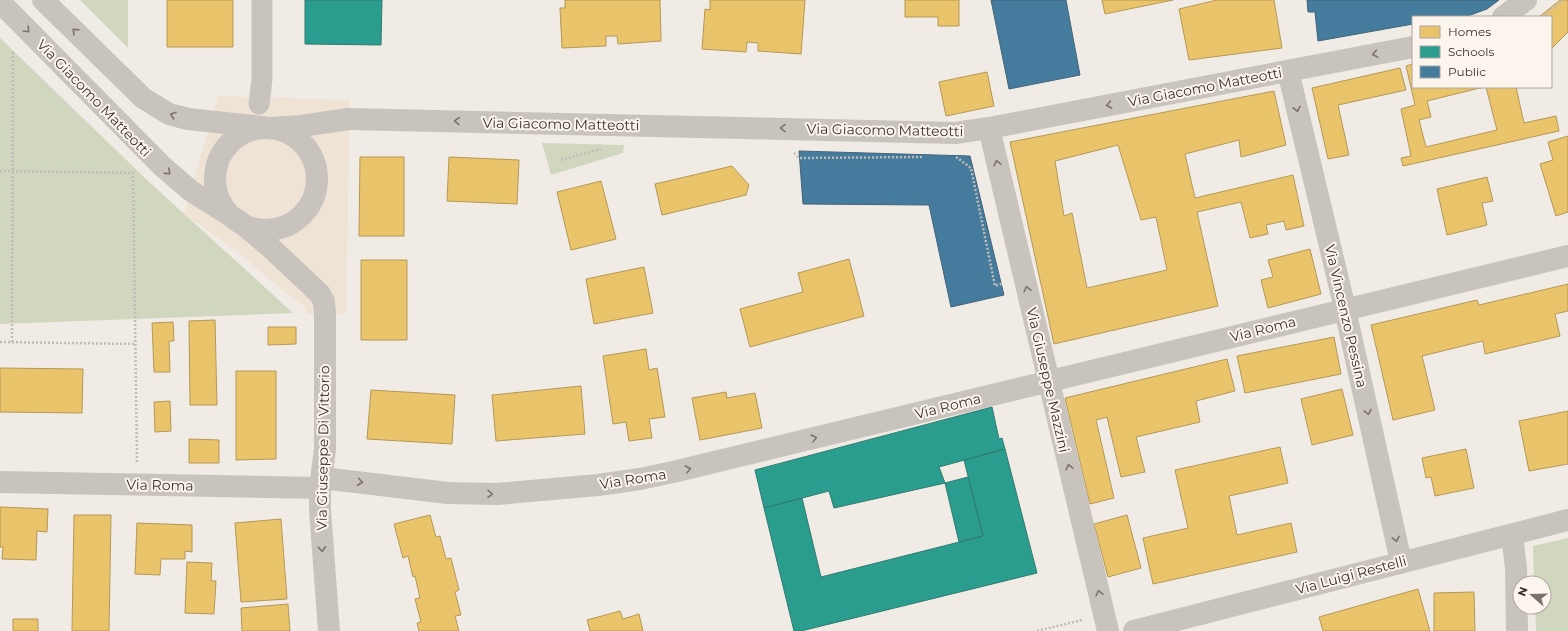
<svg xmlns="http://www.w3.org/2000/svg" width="1568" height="631" font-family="Montserrat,sans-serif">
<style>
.green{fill:#d1d6bf}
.plaza{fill:#eee3d5}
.homes{fill:#e9c46a;stroke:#b59857;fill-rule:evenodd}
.schools{fill:#2a9d8f;stroke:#2f7c71}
.public{fill:#457b9d;stroke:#42647b}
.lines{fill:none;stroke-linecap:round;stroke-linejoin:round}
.path{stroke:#c2bbb6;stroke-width:2.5;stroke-dasharray:2 2;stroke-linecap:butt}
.pedestrian{stroke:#c9c3be;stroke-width:21}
.minor{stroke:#c9c3be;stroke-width:22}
.tertiary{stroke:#c9c3be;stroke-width:22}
.oneway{stroke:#7b726d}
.labels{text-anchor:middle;stroke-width:4;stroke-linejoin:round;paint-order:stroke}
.street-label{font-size:14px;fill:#3b302b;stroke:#fbf5ee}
</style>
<rect width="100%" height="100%" fill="#f0ebe5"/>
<path class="green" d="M80,0H128V48Z
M0,38L147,180L293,313L0,324Z
M542,143L624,145L623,153L551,175Z
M1568,538V631H1536L1535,607H1544V583H1534L1533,546Z"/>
<path class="plaza" d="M218,96L350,100L346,314H307L305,307L280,288L239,253L184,214Z"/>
<path class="homes" d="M167,0H233V47H167Z
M565,0H660L661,41L618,44L617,36H606V46L562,48L560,8H565Z
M710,0H805L801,54L758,51V43L747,42L746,52L702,49L705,9L710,10Z
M905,0H959V26H938V17H905Z
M1102,0H1173L1105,14Z
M1217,0H1274L1282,48L1189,60L1179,9Z
M1560,0H1568V32L1551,49V17H1539Z
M1413,64V87H1484L1427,101L1431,117L1419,120L1426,147L1497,130L1486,87H1516L1524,123L1556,116L1559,131L1403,166L1401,158L1411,156L1401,109L1415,105L1406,66Z
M1400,68L1406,90L1338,105L1349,155L1328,159L1312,88Z
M987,72L994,106L946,116L939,82Z
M1274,91L1286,145L1241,157L1239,140L1185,154L1195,198L1293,175L1304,226L1286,230L1284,221L1266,225L1268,234L1250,238L1241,202L1197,212L1218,306L1054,344L1010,142ZM1118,145L1141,220L1156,217L1167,270L1087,288L1072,213L1064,216L1055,161Z
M1568,136V212L1556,216L1540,164L1553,160L1548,142Z
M360,157H404V236H359Z
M449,157L519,160L517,204L447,201Z
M732,166L749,185L746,195L662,215L655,184Z
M1487,177L1493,201L1482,203L1487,225L1447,235L1437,189Z
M601,181L616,239L571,250L557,192Z
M1310,249L1321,294L1268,308L1261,280L1273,277L1268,260Z
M849,259L864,316L750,347L740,309L803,292L798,273Z
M361,260H407V340H361Z
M644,267L653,313L594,324L586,279Z
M1568,284V311L1555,314L1560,336L1485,354L1483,341L1422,356L1435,410L1393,420L1371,325L1477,300L1479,305Z
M215,320L217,405H190L189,321Z
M173,322L174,341H169L170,372H154L152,323Z
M268,327H296V344L268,345Z
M1334,337L1341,374L1245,393L1237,356Z
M646,349L649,370L657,368L665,417L649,419L652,438L629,441L626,422L613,424L603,356Z
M1227,359L1235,391L1196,401L1200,422L1136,437L1145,472L1121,477L1107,417L1096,420L1114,498L1090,504L1065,398Z
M0,368L83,369L82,413L0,412Z
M236,371H276V459L236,460Z
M581,386L585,434L496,441L492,395Z
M1342,389L1353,435L1312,445L1301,399Z
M371,390L455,395L452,444L367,439Z
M726,392L727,398L755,393L762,428L700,440L692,398Z
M170,401L171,431L155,432L154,402Z
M1568,411V464L1529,471L1519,421Z
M189,439L219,440V463H189Z
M1280,447L1288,483L1229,496L1237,535L1291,523L1297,552L1153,584L1143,538L1188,528L1175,470Z
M1466,449L1474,488L1435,496L1431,477L1426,478L1422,458Z
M0,507L48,509L47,532L37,531L36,560L2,559L3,547H0Z
M74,515H111L109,631H72Z
M430,515L436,537L440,536L446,559L451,558L459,590L455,592L461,615L455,616L459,631H419L417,623L421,622L415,599L420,598L415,576L413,577L408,556L403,558L394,524Z
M1127,515L1141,568L1108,577L1094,524Z
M281,519L287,599L241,602L235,523Z
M137,523L192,525V552L185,551V559H161L160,575L135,574Z
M187,562L212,563L211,581H216L214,614L185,613Z
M1418,589L1430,631H1323L1319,617Z
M1474,592L1475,631H1434V593Z
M288,604L290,631H242L241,608Z
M620,611L623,619L639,614L643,631H590L587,620Z
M13,619H38V631H13Z"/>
<path class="schools" d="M305,0H382L381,45L305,44Z
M992,407L999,439L1002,438L1005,449L939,467L945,483L834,508L829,491L764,508L755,470Z
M1005,449L1037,573L801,631H794L764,508L802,498L821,577L983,536L964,460Z
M968,477L983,536L959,542L945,483Z"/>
<path class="public" d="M991,0H1066L1080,75L1009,89Z
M1307,0H1499L1487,9L1465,17H1413V24L1318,41L1315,12H1308Z
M799,151L970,156L1004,295L951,307L929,205L803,204Z"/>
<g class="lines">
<path class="path" d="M1545,15L1563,0
M794,153L799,158L923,157
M956,157L971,168L995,286L1003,283
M561,160L601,149
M0,171L133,173L137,462
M0,342L135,344
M12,342L13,52
M1037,631L1082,620"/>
<path class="pedestrian" d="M259,104L262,79V0"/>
<path class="minor" d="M1503,17L1526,0
M1288,71L1342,296L1401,562
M349,119L955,133L989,128L1413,47
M989,128L1108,631
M322,478L448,493L497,494L598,485L640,479L673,472L1568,256
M0,482L320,488
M1512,535L1516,568L1517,631"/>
<path class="tertiary" d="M43,0L143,98L169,114L188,119L271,128L301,126L349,119
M0,2L162,166L191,191L239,221L270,247L320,294L324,302L325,313V449L320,488V510L329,631
M215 179a51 51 0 1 1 102 0a51 51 0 1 1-102 0Z
M1134,631L1568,520"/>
</g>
<defs><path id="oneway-chevron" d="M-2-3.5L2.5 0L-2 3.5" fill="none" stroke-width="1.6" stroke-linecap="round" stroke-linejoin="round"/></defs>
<g class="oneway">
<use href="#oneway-chevron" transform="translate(27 30) rotate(46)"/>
<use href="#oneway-chevron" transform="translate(75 31) rotate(-136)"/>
<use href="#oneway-chevron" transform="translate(1375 54) rotate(169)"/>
<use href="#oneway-chevron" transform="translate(1109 105) rotate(169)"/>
<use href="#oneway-chevron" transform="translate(1297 109) rotate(77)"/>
<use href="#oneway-chevron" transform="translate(173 115) rotate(-161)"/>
<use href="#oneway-chevron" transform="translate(457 121) rotate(-179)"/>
<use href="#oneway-chevron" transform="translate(783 128) rotate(-179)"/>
<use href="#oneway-chevron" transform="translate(997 163) rotate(-103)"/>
<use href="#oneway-chevron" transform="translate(168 172) rotate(41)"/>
<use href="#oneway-chevron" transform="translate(1027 289) rotate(-103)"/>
<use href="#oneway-chevron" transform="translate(1368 412) rotate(78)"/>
<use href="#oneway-chevron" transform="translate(814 438) rotate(-14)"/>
<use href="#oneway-chevron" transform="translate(1069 467) rotate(-103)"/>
<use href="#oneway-chevron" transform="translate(688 469) rotate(-14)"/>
<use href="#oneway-chevron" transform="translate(360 482) rotate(7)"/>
<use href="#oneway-chevron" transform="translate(490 494) rotate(1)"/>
<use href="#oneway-chevron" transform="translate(1396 539) rotate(78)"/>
<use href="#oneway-chevron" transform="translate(322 549) rotate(86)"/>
<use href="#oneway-chevron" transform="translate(1099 593) rotate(-103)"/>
</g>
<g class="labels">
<g class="street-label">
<text transform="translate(1205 87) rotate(-11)" y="5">Via Giacomo Matteotti</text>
<text transform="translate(94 98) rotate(46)" y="5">Via Giacomo Matteotti</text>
<text transform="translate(561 124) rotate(1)" y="5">Via Giacomo Matteotti</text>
<text transform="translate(885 130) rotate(1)" y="5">Via Giacomo Matteotti</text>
<text transform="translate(1346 316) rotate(77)" y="5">Via Vincenzo Pessina</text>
<text transform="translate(1263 329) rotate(-14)" y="5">Via Roma</text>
<text transform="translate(1048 380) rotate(77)" y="5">Via Giuseppe Mazzini</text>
<text transform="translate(948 406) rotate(-14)" y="5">Via Roma</text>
<text transform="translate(323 448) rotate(-89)" y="5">Via Giuseppe Di Vittorio</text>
<text transform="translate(633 479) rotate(-9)" y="5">Via Roma</text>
<text transform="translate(160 485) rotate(1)" y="5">Via Roma</text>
<text transform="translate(1351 575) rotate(-15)" y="5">Via Luigi Restelli</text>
</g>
</g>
<rect x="1412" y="16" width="140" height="72" fill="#fbf5ee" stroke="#aea6a0"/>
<rect x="1420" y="26" width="20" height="12" fill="#e9c46a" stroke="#aea6a0"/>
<text x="1448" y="36" font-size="12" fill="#3b302b">Homes</text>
<rect x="1420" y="46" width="20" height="12" fill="#2a9d8f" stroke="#aea6a0"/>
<text x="1448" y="56" font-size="12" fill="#3b302b">Schools</text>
<rect x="1420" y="66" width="20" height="12" fill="#457b9d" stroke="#aea6a0"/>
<text x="1448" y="76" font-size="12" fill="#3b302b">Public</text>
<g transform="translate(1532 595) rotate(290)"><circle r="19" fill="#fbf5ee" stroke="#aea6a0"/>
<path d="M0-3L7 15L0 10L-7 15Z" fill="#7a716c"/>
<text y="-6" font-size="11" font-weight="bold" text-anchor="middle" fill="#3b302b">N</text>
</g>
</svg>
